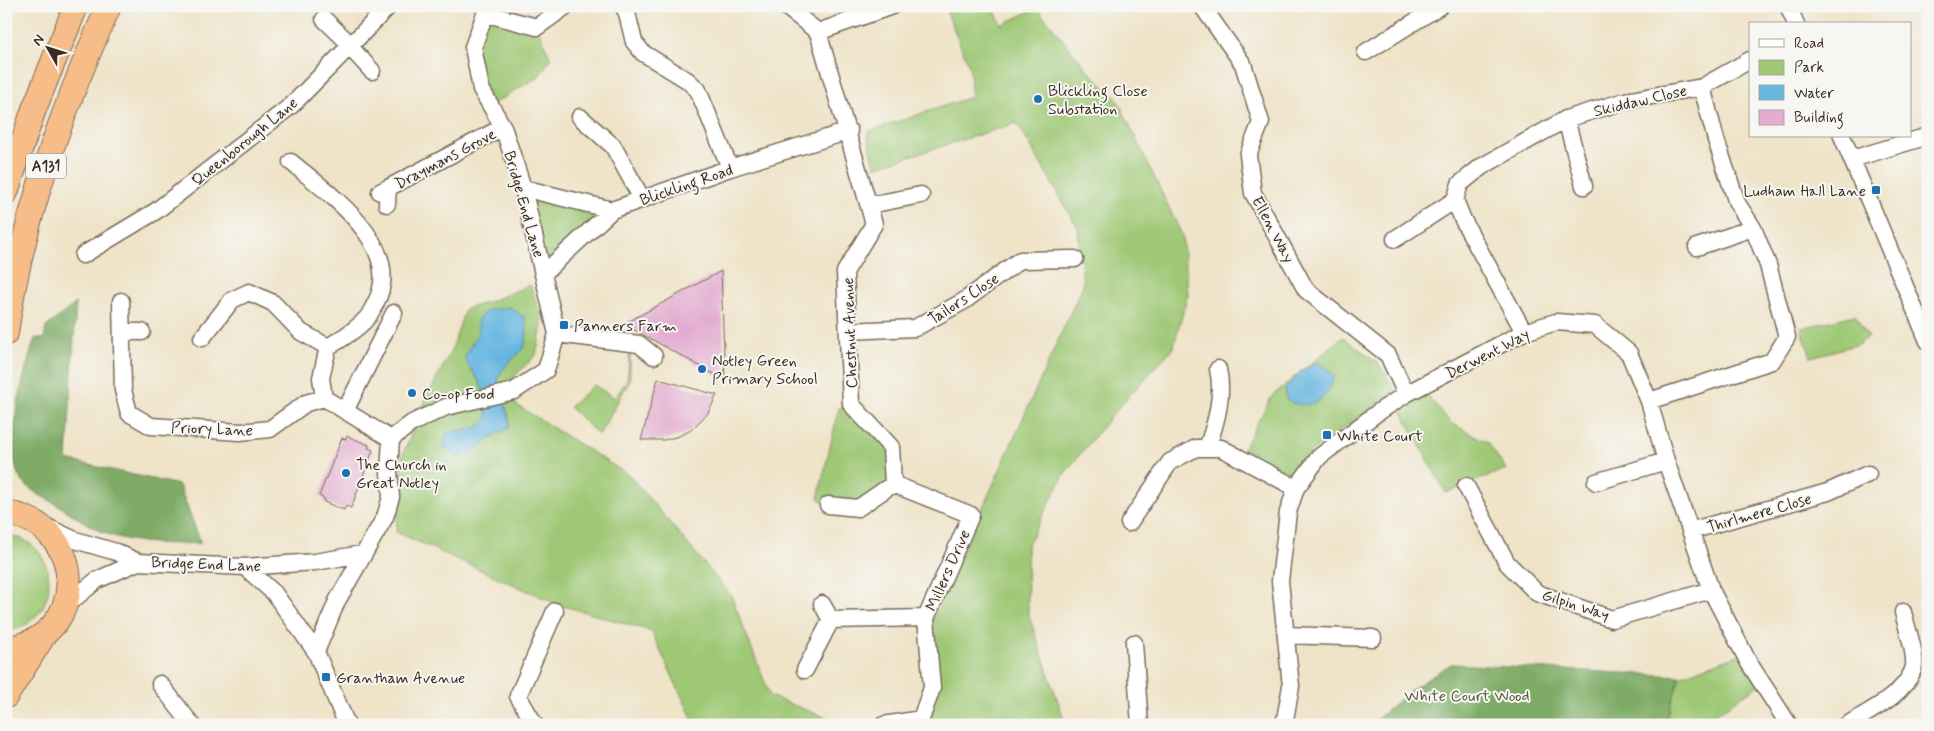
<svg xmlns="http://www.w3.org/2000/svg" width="1934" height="731" font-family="Mynerve,sans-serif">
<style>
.green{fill:#9ec875;stroke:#6c794a}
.forest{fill:#7eac66;stroke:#5c6b42}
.water{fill:#65b6e0;stroke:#50707f}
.building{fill:#e3acd0}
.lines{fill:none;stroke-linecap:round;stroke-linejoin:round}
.minor-casing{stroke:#7a6b5a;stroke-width:19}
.highway-casing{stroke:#7a6b5a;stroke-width:26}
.minor{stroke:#fff;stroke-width:16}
.highway{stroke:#f7bd88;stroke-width:24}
.poi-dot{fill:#1f6fb2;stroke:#f6f6f2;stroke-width:2}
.labels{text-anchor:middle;stroke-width:4;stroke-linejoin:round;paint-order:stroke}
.shield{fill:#f6f6f2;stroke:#73675e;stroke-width:1}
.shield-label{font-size:15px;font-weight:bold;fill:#3b2a1e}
.poi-label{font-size:16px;fill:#3b2a1e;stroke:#f6f6f2;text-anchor:start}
.street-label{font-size:16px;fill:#3b2a1e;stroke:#f6f6f2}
.park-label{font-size:16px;fill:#595938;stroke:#f6f6f2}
</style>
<rect width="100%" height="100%" fill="#f6f6f2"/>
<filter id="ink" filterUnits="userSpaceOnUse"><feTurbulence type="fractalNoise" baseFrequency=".02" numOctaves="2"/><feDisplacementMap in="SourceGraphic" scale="10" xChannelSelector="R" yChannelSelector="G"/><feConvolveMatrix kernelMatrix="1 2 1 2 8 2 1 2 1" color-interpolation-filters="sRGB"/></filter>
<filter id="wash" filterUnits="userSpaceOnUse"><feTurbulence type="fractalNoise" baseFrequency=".0096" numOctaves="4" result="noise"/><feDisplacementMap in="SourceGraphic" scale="20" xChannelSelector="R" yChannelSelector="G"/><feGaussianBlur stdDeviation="1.12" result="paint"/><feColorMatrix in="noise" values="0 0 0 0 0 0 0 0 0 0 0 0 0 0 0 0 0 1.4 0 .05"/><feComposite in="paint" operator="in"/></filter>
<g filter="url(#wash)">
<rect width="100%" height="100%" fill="#efe3c8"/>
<path class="green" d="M944,6H993L1001,25L1037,8L1086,68L1117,99L1182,235L1188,294L1173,348L1117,409L1065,473L1027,546L1028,613L1066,725H923L933,618L1083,285L1078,228L1017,123L875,167L867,132L971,97L970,68Z
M487,14L537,27L551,59L538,77L491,105L473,47Z
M523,188L612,210L544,273Z
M530,285L543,321L536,355L512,379V402L630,476L731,595L770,696L845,725H688L692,718L651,631L557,604L396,532L403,454L423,405L452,349L465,309L491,301Z
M1855,315L1868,337L1859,344L1811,357L1801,328Z
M1343,337L1378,363L1396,391L1311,452L1297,477L1243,449L1272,396Z
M630,351V380L599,435L569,407L594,385L615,398L627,380Z
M1420,387L1451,423L1487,442L1506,469L1446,493L1399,407Z
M851,404L891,447L893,484L858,508L828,505L818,498L839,408Z
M6,535C55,539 65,606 21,627C16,629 12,631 6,631Z
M1743,653L1762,683L1699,725H1665L1680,676Z"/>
<path class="forest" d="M76,303L67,460L179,485L201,543C168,545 130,544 100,531C84,523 69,512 54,503C41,496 22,487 17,472C6,437 24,372 35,338L44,339L46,327Z
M1451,664L1680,676L1665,725H1370L1412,689Z"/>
<path class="water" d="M510,307L525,318C534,358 509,351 498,379L510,421L509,428C487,436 481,450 459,457L443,446L446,434C456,429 463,431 473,429C479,427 486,422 487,416C487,410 482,386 479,381C474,372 468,367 464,358L478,333V319L486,311Z
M1318,362L1334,375C1328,400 1312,411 1287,401L1285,389L1302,370Z"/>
<g id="blocks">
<path class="building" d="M721,271L725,380L624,324Z
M658,379L717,395L708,413L691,430L679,436L664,440H641Z
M347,436L369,445L368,448L373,450L351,508L346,506L344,510L324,502L325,499L319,496L342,438L346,439Z"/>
</g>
</g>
<g filter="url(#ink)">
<use href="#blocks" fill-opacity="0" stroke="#7a6b5a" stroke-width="1"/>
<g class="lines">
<defs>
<path id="minor" d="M623,6L627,13L634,42L643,53L687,80L698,90L730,168
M785,6L818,32L874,224L845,272L851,404L891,447L893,484L858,508L828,505
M1202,6L1243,64L1261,122L1248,155L1253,193L1306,290L1388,355L1406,394
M1788,6L1796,24
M487,14L537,27L566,6
M324,19L351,45
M818,32L892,6
M350,47L372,71
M1366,52L1440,6
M1702,87L1750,60
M580,117L613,146L642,199
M1566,119L1584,186
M1842,136L1928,341
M1852,159L1928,136
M291,162C329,194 407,247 375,304C372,309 370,316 365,320C355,331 341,339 328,347
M388,188L503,127
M523,188L612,210
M380,192L388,188L387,204
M869,205L921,195
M1395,239L1455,200
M1697,247L1753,228
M83,255L156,211L292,105L389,6
M544,273L612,210L730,168L849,131
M121,301L123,390L129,413L151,426L240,432L270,429L306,403L324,398L391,439
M848,331L915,328L964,301L1020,260L1075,259
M122,332H142
M1524,332L1463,220L1455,200L1460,184L1481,167L1566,119L1625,101L1702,87L1716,140L1737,203L1753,228L1768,265L1787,337L1772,361L1649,401
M557,334L639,344L654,356
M202,338L232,300L249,292L273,303L301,332L328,347L321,378L324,398
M345,411L394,313
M1207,448C1216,423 1224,396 1218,369
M1596,482L1666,461
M1466,486L1507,563L1537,593L1612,619L1711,590
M1129,523L1170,462L1196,448H1221L1296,488
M47,527L75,540L116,552L138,562L245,567L315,562L362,554
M1690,531L1828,492L1868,474
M245,567L274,593L316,652L347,725
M822,604L831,620
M64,607L97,580L138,562
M1286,635L1373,638
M1134,643L1140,725
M316,652L337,601L385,517L391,497L389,472L391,439L412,423L446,407L514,391L546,370L557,334L523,188L503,127L481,89L473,47L488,6
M805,670L831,620L926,618
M160,684L192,725
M535,725L518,696L555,611
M884,725L921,719L932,688L926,618L971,515L893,484
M1284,725L1291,686L1280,581L1288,512L1296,488L1319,457L1377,413L1406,394L1524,332L1556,322L1595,325L1629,353L1649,401L1666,461L1711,590L1749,663L1789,725
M1847,725C1869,711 1903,696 1913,670C1918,657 1906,626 1903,612"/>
<path id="highway" d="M6,192L34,109L76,6
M6,333C22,219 62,110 109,6
M6,513C90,525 89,641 6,648
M6,696L44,635"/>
</defs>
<use href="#minor" class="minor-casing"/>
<use href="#highway" class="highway-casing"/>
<use href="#minor" class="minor"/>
<use href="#highway" class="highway"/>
</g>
</g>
<g class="poi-dot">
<circle cx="1038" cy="99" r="5"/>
<rect x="1871" y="185" width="10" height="10" rx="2.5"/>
<rect x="559" y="320" width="10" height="10" rx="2.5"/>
<circle cx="702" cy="369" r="5"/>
<circle cx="412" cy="393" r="5"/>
<rect x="1322" y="430" width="10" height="10" rx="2.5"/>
<circle cx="346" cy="473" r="5"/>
<rect x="321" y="672" width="10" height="10" rx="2.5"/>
</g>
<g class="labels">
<rect class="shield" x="26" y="153.5" width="40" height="25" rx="4"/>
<g class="shield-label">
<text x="46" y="171">A131</text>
</g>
<g class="poi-label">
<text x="1048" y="96">Blickling Close<tspan x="1048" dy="18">Substation</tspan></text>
<text x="1866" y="196" text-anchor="end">Ludham Hall Lane</text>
<text x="574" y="331">Panners Farm</text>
<text x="712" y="366">Notley Green<tspan x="712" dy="18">Primary School</tspan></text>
<text x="422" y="399">Co-op Food</text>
<text x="1337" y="441">White Court</text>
<text x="356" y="470">The Church in<tspan x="356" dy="18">Great Notley</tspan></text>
<text x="336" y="683">Grantham Avenue</text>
</g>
<g class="street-label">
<text transform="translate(1640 100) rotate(-13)" y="6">Skiddaw Close</text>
<text transform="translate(244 141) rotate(-39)" y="6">Queenborough Lane</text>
<text transform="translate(445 158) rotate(-28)" y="6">Draymans Grove</text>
<text transform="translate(686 184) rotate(-19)" y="6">Blickling Road</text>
<text transform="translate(525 204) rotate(74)" y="6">Bridge End Lane</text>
<text transform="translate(1274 229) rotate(62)" y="6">Ellen Way</text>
<text transform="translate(963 298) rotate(-33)" y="6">Tailors Close</text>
<text transform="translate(849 333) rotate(-92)" y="6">Chestnut Avenue</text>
<text transform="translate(1487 353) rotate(-27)" y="6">Derwent Way</text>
<text transform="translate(212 428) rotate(2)" y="6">Priory Lane</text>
<text transform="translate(1759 512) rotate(-16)" y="6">Thirlmere Close</text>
<text transform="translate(206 563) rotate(2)" y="6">Bridge End Lane</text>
<text transform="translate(947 570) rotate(-66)" y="6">Millers Drive</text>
<text transform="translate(1576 604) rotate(18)" y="6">Gilpin Way</text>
</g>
<g class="park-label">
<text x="1467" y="701">White Court Wood</text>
</g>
</g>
<rect width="1934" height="731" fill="none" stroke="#f6f6f2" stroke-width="25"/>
<rect x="1749" y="22" width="162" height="115" fill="#f6f6f2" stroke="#aba49d"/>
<rect x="1759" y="39" width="25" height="8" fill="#ffffff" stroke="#aba49d"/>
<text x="1794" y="48" font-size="15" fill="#3b2a1e">Road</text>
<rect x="1759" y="60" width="25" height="15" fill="#9ec875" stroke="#aba49d"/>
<text x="1794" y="72" font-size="15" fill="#3b2a1e">Park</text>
<rect x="1759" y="85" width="25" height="15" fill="#65b6e0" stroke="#aba49d"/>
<text x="1794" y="98" font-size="15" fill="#3b2a1e">Water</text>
<rect x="1759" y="110" width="25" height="15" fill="#e3acd0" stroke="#aba49d"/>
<text x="1794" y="122" font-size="15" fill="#3b2a1e">Building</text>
<g transform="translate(48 48) rotate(309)" stroke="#f6f6f2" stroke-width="4" paint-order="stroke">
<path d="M0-4L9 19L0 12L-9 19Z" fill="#3b2a1e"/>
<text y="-8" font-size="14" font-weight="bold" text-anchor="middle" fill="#3b2a1e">N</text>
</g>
</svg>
